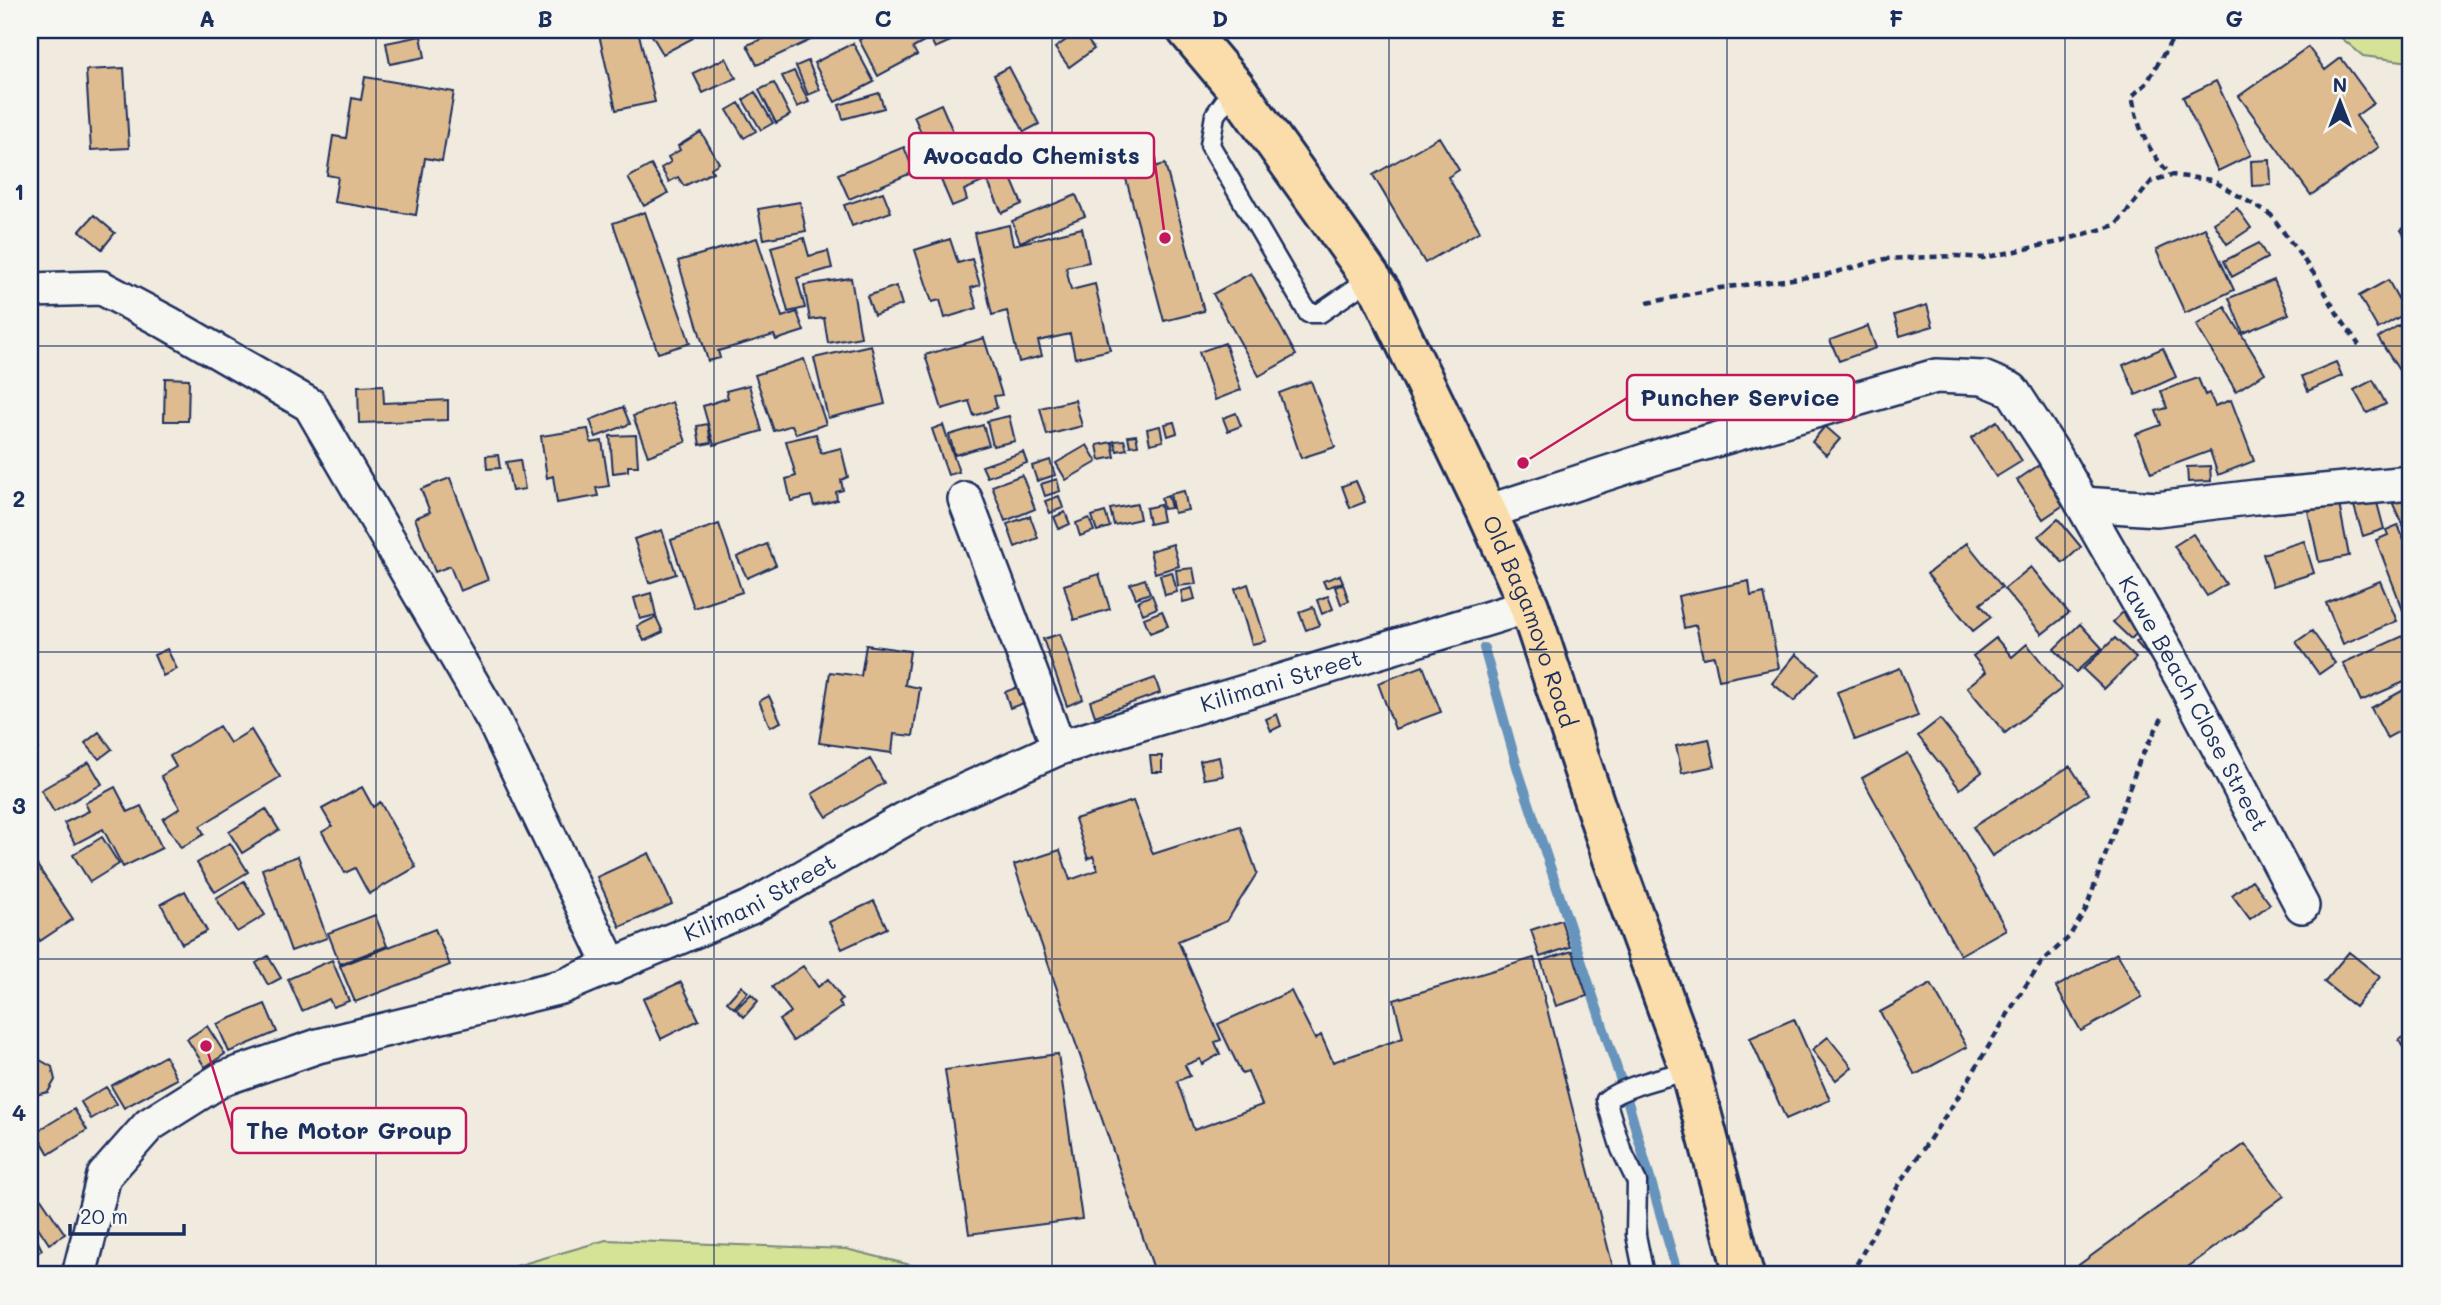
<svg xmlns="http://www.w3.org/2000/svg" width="2441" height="1305" font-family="Mali,sans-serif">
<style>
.green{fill:#d4e396;stroke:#78897a;stroke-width:2}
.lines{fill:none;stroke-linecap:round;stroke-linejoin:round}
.stream{stroke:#6694bc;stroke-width:10}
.building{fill:#debc90;stroke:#1b2f5e;stroke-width:2}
.lane-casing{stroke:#1b2f5e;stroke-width:23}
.street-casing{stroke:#1b2f5e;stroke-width:38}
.primary-casing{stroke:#1b2f5e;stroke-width:44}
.path{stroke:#1b2f5e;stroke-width:4.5;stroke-dasharray:7 5;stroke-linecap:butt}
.lane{stroke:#f6f6f2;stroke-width:18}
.street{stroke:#f6f6f2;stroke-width:33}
.primary{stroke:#fbddab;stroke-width:38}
.grid{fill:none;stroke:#1b2f5e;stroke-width:2;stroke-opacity:0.55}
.labels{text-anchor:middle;stroke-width:7;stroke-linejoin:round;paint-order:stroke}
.street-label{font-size:23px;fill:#1b2f5e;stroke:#f6f6f2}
.leader{fill:none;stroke:#c2185b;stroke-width:2.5}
.callout-dot{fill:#c2185b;stroke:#f6f6f2;stroke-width:2.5}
.callout{fill:#f6f6f2;stroke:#c2185b;stroke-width:2.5}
.callout-label{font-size:24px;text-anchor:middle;font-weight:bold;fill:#1b2f5e}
.neatline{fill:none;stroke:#1b2f5e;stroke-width:2.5}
.grid-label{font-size:23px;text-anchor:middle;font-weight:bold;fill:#1b2f5e}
</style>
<rect width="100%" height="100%" fill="#f1eade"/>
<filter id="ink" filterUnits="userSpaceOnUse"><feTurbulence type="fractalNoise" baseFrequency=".0143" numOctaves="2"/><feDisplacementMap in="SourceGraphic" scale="14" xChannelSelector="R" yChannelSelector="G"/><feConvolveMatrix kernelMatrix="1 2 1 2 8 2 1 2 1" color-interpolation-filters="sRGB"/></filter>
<g filter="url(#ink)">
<path class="green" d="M2332,30H2411V62L2363,56Z
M606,1240L846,1249L951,1275H485Z"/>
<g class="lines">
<path class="stream" d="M1484,648L1518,770L1627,1099L1678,1275"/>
</g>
<path class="building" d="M598,30H638L655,102L616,110Z
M653,30H689L693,38L663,54L650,32Z
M786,30H814L817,37L757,65L747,45Z
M877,30H918L924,42L913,48L917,55L878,76L859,40Z
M926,30H959L962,36L935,48Z
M1080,30L1094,49L1069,67L1055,48Z
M421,36L425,57L390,64L386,43Z
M853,43L874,82L835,102L814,63Z
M2308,47L2325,70L2341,58L2374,103L2356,116L2379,147L2311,195L2239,96Z
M726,58L736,78L703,93L693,73Z
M808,61L820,90L808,95L796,66Z
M1009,67L1039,124L1024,132L994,75Z
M124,68L129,148L91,150L86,70Z
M794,71L809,102L797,107L782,76Z
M365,77L454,92L442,161L425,158L416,215L334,202L338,177L327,175L333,136L346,138L352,98L361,100Z
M2216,81L2251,155L2218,171L2183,97Z
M774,83L790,115L776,123L759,90Z
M755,92L773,123L761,130L743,100Z
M879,93L884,108L843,119L839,105Z
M739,103L756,131L744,138L727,110Z
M941,104L970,171L1002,157L1022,204L1002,213L987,180L964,190L967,200L952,206L914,116Z
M701,132L719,163L711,168L713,172L684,186L678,177L669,182L661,168L671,162L668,157L680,150L678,146Z
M1439,137L1459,170L1448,177L1480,231L1425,263L1373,175Z
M904,147L914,172L849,199L838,174Z
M2270,160L2271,185L2252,186L2251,161Z
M1165,164L1204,311L1164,321L1125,175Z
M651,165L668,193L644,206L628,178Z
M883,192L891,212L852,226L844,205Z
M1076,195L1085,216L1020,242L1012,221Z
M800,202L806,231L764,239L758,209Z
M2237,208L2251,228L2227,244L2214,223Z
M645,212L690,343L658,353L613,223Z
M94,215L115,233L102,249L80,231Z
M2411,223V239L2408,241L2401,230Z
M1009,225L1013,245L1082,228L1089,262L1066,267L1071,290L1095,284L1110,350L1075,358L1070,334L1038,341L1042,356L1019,362L1007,311L992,315L974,233Z
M2205,228L2234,290L2185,313L2156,250Z
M757,238L782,317L797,312L804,331L776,340L774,335L718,351L720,358L708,361L678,261Z
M804,238L809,256L828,251L832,268L797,278L805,308L788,312L771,247Z
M950,239L958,263L972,259L980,285L971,288L977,308L945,318L940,300L932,302L915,250Z
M2259,243L2267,258L2232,277L2224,261Z
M1251,273L1296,355L1259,376L1213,294Z
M851,278L861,337L828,343L824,318L810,320L804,285Z
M2274,280L2289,314L2243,333L2229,298Z
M2388,280L2406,313L2378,329L2359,296Z
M896,286L902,305L874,315L867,296Z
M1927,305L1933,326L1900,336L1894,315Z
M2225,307L2265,373L2236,391L2196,325Z
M2399,325L2411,344V378L2406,381L2378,338Z
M1868,326L1876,348L1839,361L1830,340Z
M984,338L1002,395L994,396L997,408L974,416L969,401L942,409L925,355Z
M1225,343L1241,390L1215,400L1199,352Z
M871,345L885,404L828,418L814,358Z
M2163,348L2176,377L2136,395L2123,365Z
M804,359L826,424L796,434L792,425L774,431L755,375Z
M2336,362L2342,376L2308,391L2302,376Z
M165,378L189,379L188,421H164Z
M2198,378L2205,395L2209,393L2215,406L2231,400L2254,461L2218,475L2210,451L2151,473L2136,434L2161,425L2156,411L2167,408L2161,391Z
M2373,380L2386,404L2367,413L2354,390Z
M1311,381L1335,447L1301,458L1279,393Z
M383,385L384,403L448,400V420L359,423L358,386Z
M749,385L762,431L714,445L703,406L728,398L726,391Z
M1075,400L1082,426L1047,435L1040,408Z
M672,402L686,442L648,456L633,416Z
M623,407L630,424L596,437L590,420Z
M1236,413L1241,426L1228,431L1223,418Z
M1009,416L1015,441L993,446L987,421Z
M1997,421L2022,461L1996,477L1971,438Z
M1174,422L1177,433L1168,436L1165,424Z
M708,424L711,443L700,445L697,426Z
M943,425L959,472L948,475L932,429Z
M983,425L989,445L955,455L949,435Z
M1160,426L1163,441L1150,444L1147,429Z
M1825,426L1840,439L1826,455L1812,442Z
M588,429L591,443L602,441L609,486L596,488L598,496L557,503L553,476L547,478L541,436Z
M816,434L821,453L841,448L848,477L841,480L843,490L836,492L837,500L814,506L811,496L791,501L786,479L796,476L786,441Z
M636,435L638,466H628V471L613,473L610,436Z
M1136,435L1138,445L1130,446L1128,436Z
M1124,440L1127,449L1117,451L1114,441Z
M1112,442L1115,457L1100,460L1097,445Z
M1087,445L1097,462L1066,480L1056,463Z
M1023,452L1027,463L987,477L982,466Z
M498,455L500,468L487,469L486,456Z
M520,460L525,489L512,491L506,462Z
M1050,460L1055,475L1037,481L1032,466Z
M2045,461L2071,500L2043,519L2017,480Z
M2210,466L2211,481L2188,482L2187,467Z
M1022,475L1035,509L1005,521L992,486Z
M450,478L488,580L460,591L450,566L435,572L415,518L430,512L421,489Z
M1057,479L1060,491L1045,496L1041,484Z
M1356,481L1365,502L1350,508L1342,486Z
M1184,491L1188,510L1174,513L1170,494Z
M1059,496L1063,508L1050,513L1045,501Z
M1168,496L1171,508L1163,509L1161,498Z
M2411,496V544L2393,504Z
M2376,499L2384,529L2363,536L2354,506Z
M1137,504L1140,519L1114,525L1110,509Z
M2339,504L2349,556L2319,562L2308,511Z
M1160,505L1163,521L1149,524L1146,508Z
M1065,512L1070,524L1059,529L1054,517Z
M1105,512L1110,527L1097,531L1092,516Z
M1030,516L1038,538L1015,547L1007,524Z
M1089,518L1094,531L1080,536L1076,523Z
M2058,519L2081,547L2063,563L2039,536Z
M719,524L742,592L694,608L671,540Z
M2398,525L2411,558V616L2406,618L2376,540L2388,535L2386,530Z
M662,530L676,574L649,583L634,539Z
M2193,534L2226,584L2207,596L2174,546Z
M2304,541L2314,573L2273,586L2263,554Z
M1967,543L2002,587L1980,604L1991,617L1973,631L1927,574Z
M767,544L776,565L747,578L737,557Z
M1173,544L1179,566L1155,573L1150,551Z
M2031,567L2069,613L2042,634L2004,589Z
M1193,568L1196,584L1178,586L1176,570Z
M1172,572L1177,592L1165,595L1160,575Z
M1099,574L1110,609L1074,620L1064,585Z
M1340,575L1343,582L1326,588L1323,581Z
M1145,579L1150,593L1136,598L1130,584Z
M1749,581L1751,596L1764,593L1779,668L1719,680L1714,656L1703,658L1696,625L1684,628L1678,596Z
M2380,581L2397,621L2343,644L2326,603Z
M1248,584L1266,641L1252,644L1235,589Z
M1343,584L1349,601L1341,604L1335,587Z
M1192,588L1195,599L1183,602L1181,591Z
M651,593L656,615L640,619L634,598Z
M1152,595L1157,608L1143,614L1138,601Z
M1328,596L1333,609L1322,614L1317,600Z
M1313,607L1320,625L1306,630L1299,612Z
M1162,611L1168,626L1150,633L1144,618Z
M2124,611L2142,628L2131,639L2113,622Z
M656,617L663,632L644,641L637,626Z
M2080,624L2102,648L2076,672L2054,649Z
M2312,631L2335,663L2319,674L2296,642Z
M2146,633L2155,664L2136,642Z
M1060,634L1083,699L1067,706L1043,639Z
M2403,636L2411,654V679L2361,701L2343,663Z
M1996,638L2012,657L2027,644L2062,688L2005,733L1967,687L1986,672L1973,656Z
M2115,638L2136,658L2104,689L2083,669Z
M866,645L910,651L905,685L920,688L913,736L894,734L892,753L819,743L830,672L861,676Z
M167,649L177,669L163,676L154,655Z
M1796,654L1819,673L1794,701L1772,683Z
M1423,666L1441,712L1395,729L1378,683Z
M1900,668L1918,716L1855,740L1837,692Z
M1155,678L1160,693L1095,716L1090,701Z
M2411,686V725L2387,738L2371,708Z
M1018,687L1024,703L1010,708L1005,692Z
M769,696L781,722L770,727L759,701Z
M1277,714L1281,726L1271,731L1266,719Z
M30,717L38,748L30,750Z
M1940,719L1982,772L1960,789L1918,736Z
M219,726L230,743L251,730L280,777L200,826L204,834L181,848L163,819L180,808L161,776L176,767L170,756Z
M99,732L112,749L99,759L85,743Z
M1709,739L1715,766L1682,773L1676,746Z
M1908,753L2006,929L1960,955L1862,778Z
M1150,756H1162V772H1152Z
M1219,757L1223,776L1204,779L1200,761Z
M870,759L884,783L827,817L812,794Z
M89,762L102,784L54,812L41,790Z
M2070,766L2088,794L1992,856L1973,827Z
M115,787L128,812L141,806L162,848L123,867L103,829L75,844L64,823L89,811L85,803Z
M362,787L373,807L380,802L416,867L369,894L355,868L345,873L322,832L332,826L322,809Z
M1133,801L1153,854L1240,826L1257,873L1227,921L1178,941L1221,1040L1215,1042L1220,1054L1202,1064L1200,1059L1185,1065L1190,1076L1177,1081L1194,1130L1262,1105L1248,1072L1242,1074L1218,1024L1291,991L1315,1039L1321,1035L1333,1062L1403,1038L1394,1000L1534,958L1615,1275H1156L1014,865L1060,850L1070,880L1098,870L1093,856L1088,859L1075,819Z
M266,809L279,830L242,853L229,832Z
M102,837L119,864L90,882L73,855Z
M230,843L248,872L215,892L197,863Z
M649,853L672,904L620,927L597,877Z
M31,856L73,919L40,941L30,925Z
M298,856L327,938L291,951L262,869Z
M2252,880L2270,904L2250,919L2232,895Z
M244,881L265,915L237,932L216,898Z
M185,891L207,931L182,944L161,904Z
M874,901L887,928L842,949L829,922Z
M375,915L387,946L340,964L328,933Z
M1561,920L1570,947L1540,957L1531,930Z
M435,929L450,965L355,1002L340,966Z
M1572,951L1587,996L1556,1006L1541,961Z
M2349,952L2380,977L2355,1007L2324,982Z
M2117,953L2142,997L2081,1031L2056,987Z
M268,956L281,978L268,985L256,963Z
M332,960L349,1001L333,1007L329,999L302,1011L288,979Z
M803,966L818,987L828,979L842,999L839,1002L842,1007L793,1041L779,1020L791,1012L772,987Z
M681,982L699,1020L661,1039L643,999Z
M1931,984L1967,1047L1915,1075L1880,1012Z
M741,986L748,992L734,1008L727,1002Z
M751,994L758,1001L744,1017L736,1009Z
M265,1004L277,1032L229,1052L217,1024Z
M1794,1019L1830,1100L1786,1119L1750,1038Z
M207,1026L225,1054L205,1067L187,1039Z
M2411,1031V1057L2399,1040Z
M1828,1037L1852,1067L1836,1080L1812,1050Z
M1058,1054L1082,1219L969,1234L945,1070Z
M165,1056L177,1079L124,1108L111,1086Z
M40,1060L52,1067L55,1080L48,1092L35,1095L30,1093V1063Z
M106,1087L117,1104L91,1119L81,1102Z
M74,1109L87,1130L49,1154L36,1132Z
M2245,1144L2284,1196L2177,1275H2065Z
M40,1197L65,1234L49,1244L30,1215V1203Z
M36,1238L42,1250L30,1258V1241Z"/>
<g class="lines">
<defs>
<path id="lane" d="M1235,87L1215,115L1210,145L1308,313H1320L1371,278
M1644,1275L1636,1235L1637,1182L1621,1149L1606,1100C1624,1086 1666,1077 1690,1070"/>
<g id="street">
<path d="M30,290L102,288L168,323L310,405L494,721L612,967"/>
<path d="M965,499L1059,748"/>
<path d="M2083,504L2157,509L2256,497L2411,483"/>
<path id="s1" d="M1487,512L1663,455L1936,376L1983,378L2012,390L2055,456L2183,680L2302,906"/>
<path id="s2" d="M79,1275L104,1176L149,1125L222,1079L318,1046L561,987L751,907L917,812L1059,748L1529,606"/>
</g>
<g id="primary">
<path id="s3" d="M1187,30L1235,87L1381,292L1487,512L1529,606L1613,859L1690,1070L1744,1275"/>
</g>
</defs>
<use href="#lane" class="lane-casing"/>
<use href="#street" class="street-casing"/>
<use href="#primary" class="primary-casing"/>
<path class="path" d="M2171,30L2173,38L2146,84L2132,96C2139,130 2146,149 2171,175
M1647,303L1720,288L1825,275L1885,259L1957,256L1983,258L2054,243L2116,225L2152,181L2171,175L2212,180L2271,215L2317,278L2338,315L2359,345
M1851,1275L1897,1188L1960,1094L2020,994L2042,962L2069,937L2086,909L2140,759L2162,718"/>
<use href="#lane" class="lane"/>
<use href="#street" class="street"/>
<use href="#primary" class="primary"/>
</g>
</g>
<path class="grid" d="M376,30V1275M714,30V1275M1052,30V1275M1389,30V1275M1727,30V1275M2065,30V1275M30,346H2411M30,652H2411M30,959H2411"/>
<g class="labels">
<g class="street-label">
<text dy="8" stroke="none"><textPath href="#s3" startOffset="688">Old Bagamoyo Road</textPath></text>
<text dy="8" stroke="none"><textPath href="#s2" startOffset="1393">Kilimani Street</textPath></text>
<text dy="8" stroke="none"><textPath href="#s1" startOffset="910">Kawe Beach Close Street</textPath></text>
<text dy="8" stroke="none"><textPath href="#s2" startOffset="826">Kilimani Street</textPath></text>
</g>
</g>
<path class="leader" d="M1165 238L1154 156M1523 463L1627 398M206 1046L232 1130"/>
<g class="callout-dot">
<circle cx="1165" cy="238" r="7"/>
<circle cx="1523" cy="463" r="7"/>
<circle cx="206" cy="1046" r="7"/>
</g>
<g class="callout">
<rect x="909" y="133" width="245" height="45" rx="7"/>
<rect x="1627" y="375" width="227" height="45" rx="7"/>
<rect x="232" y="1108" width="234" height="45" rx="7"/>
</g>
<g class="callout-label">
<text x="1031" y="164">Avocado Chemists</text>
<text x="1740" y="406">Puncher Service</text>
<text x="349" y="1139">The Motor Group</text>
</g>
<rect width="2441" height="1305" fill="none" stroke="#f6f6f2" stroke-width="77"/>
<g transform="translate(2340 102)" stroke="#f6f6f2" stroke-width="5" paint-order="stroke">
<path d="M0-5L12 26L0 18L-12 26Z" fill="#1b2f5e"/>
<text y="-10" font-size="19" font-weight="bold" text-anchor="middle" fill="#1b2f5e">N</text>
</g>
<path d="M70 1224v10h114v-10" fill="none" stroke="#1b2f5e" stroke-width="3.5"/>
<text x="80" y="1224" font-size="21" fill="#1b2f5e" stroke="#f6f6f2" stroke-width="5" paint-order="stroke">20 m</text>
<rect x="38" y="38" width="2364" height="1228" class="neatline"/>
<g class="grid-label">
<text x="207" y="27">A</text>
<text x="545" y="27">B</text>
<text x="883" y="27">C</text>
<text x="1220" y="27">D</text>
<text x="1558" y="27">E</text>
<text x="1896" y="27">F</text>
<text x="2234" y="27">G</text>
<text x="19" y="200">1</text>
<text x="19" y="507">2</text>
<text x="19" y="814">3</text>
<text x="19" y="1121">4</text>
</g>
</svg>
